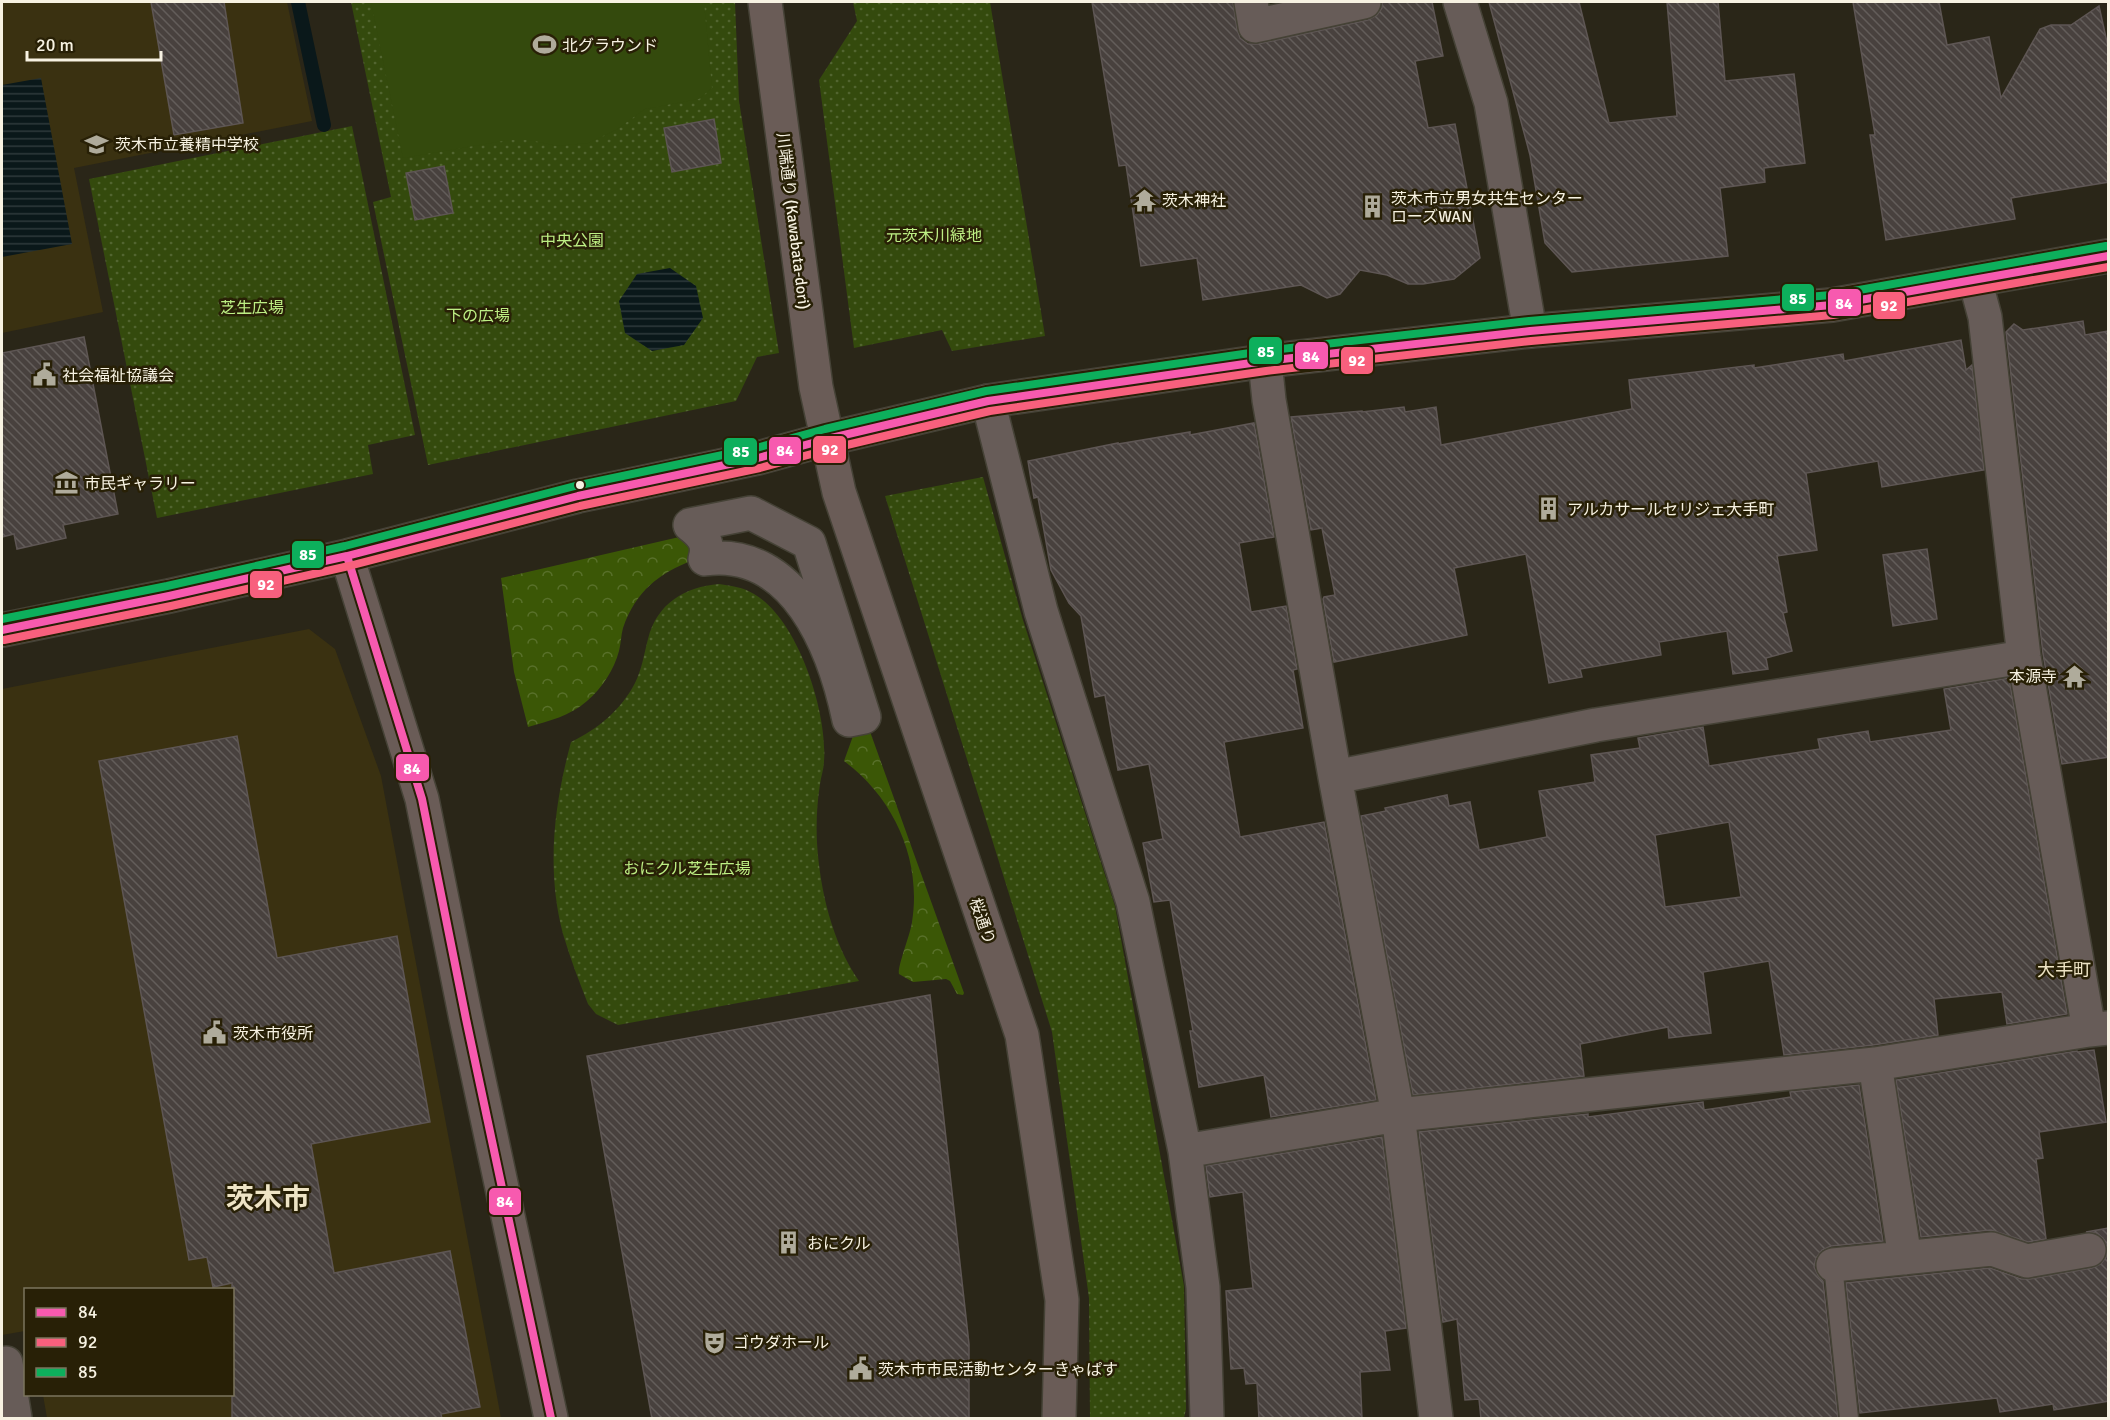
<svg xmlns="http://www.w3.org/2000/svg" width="2110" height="1420" font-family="Signika,'Noto Sans JP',sans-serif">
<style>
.built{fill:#3a3111}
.forest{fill:url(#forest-crowns)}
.park{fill:url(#park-dots)}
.garden{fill:#344a0d}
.water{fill:url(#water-rules)}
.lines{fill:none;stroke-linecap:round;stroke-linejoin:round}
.stream{stroke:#0a181a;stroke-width:14}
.building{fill:url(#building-back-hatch);stroke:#5e5654;stroke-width:1.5;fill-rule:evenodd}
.lane-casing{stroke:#454236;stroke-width:21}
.street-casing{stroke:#454236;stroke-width:36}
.secondary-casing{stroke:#454236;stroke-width:36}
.lane{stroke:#675c58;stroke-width:18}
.street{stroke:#675c58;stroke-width:33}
.secondary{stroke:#6a5c57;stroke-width:33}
.bus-1-casing{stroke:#282006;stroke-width:12}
.bus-2-casing{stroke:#282006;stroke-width:12}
.bus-3-casing{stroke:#282006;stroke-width:12}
.bus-1{stroke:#f75aaf;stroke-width:8}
.bus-2{stroke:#f8607d;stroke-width:8}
.bus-3{stroke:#0daf5c;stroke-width:8}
.bus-dot{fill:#f7f2e2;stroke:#282006;stroke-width:2}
.labels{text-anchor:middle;stroke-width:5;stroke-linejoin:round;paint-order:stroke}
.poi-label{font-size:16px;fill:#f7f2e2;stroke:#282006;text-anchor:start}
.street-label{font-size:16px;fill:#f7f2e2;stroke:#282006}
.park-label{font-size:16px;fill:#bdef84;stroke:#282006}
.neighbourhood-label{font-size:18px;fill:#eee4c5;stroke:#282006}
.town-label{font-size:28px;font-weight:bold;fill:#eee4c5;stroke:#282006}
.line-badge{stroke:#282006;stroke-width:2}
.badge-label{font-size:16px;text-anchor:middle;font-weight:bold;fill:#fff}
</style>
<defs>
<pattern id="forest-crowns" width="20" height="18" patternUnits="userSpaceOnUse" patternTransform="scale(1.5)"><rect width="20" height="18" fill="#3b5706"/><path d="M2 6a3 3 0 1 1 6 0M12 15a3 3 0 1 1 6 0" fill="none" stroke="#58702a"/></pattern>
<pattern id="park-dots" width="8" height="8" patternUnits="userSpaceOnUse" patternTransform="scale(1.5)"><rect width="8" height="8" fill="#344a0d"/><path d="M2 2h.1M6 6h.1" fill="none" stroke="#526530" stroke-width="1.8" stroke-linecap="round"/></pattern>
<pattern id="water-rules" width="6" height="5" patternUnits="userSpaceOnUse" patternTransform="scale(1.5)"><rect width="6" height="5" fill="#0a181a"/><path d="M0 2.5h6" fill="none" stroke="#2e3a3b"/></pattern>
<pattern id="building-back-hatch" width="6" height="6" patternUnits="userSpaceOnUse" patternTransform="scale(1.5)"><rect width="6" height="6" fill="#48413e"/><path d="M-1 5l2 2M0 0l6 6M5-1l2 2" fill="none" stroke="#635d5a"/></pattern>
</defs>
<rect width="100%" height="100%" fill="#2a2618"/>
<path class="built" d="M2,2H287L312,121L74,168L103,312L2,333Z
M309,629L335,649L381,776L501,1418H47L43,1395L232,1394V1290H26L25,1331L2,1335V689Z"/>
<path class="forest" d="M688,535L693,560C658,574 636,591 623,628C621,635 621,643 619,651C614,670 602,688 587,701C570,716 549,721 528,727L514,672L501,578Z
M857,725L868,726L964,993L963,995L957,994L950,981L946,979L913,982L899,974C897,967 911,933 912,922C922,860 894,798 844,761Z"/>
<path class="park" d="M351,2H735L739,101L779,353L757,357L736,401L428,465L373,202L391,197Z
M853,2H990L1045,336L952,351L942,330L854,348L819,80L857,21Z
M352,126L415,435L368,445L373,474L157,518L89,179Z
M983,477L1022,617L1115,906L1184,1286L1186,1409L1184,1418H1090L1089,1298L1052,1032L885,496Z
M719,584C732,586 743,587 754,594C798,619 828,713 824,761C824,769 821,776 820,784C817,803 816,823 817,843C820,890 832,942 859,981L618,1025L596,1014L588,1004C579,981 570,958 563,934C546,869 554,805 571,742C598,729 621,710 635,683C642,669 644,654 648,639C657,603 685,587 719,584Z"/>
<path class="garden" d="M371,2H704L712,88L699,99L645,109L616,130L588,143L557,146L530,140H509L403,158Z"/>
<path class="water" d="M41,78L72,244L2,257V85Z
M670,268L696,286L703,318L684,345L652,351L625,333L619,301L637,274Z"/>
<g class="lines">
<path class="stream" d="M298,2L324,125"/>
</g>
<path class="building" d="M151,2H224L243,123L174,135Z
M1092,2H1233L1237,29L1240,38L1248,44H1258L1368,20L1377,15L1382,8V2H1432L1443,56L1415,61L1428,128L1455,124L1480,258L1454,279L1423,284H1408L1387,275L1360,270L1340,294L1327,298L1301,285L1203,300L1197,258L1141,266L1126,165L1119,166Z
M1489,2H1579L1609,123L1677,116L1667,2H1718L1725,81L1794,74L1805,163L1764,168L1765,182L1720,188L1728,256L1572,272L1545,243L1530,155Z
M1853,2H1939L1947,45L1989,37L2001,98L2040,29L2051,25H2071L2099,6L2109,51V182L2011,198L2015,219L1886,240L1870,135H1875Z
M714,119L721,163L672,172L664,128Z
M444,166L453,213L415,220L406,173Z
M2083,321L2085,335L2109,331V757L2062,764L2043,654L2006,332L2014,324L2023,330Z
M84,337L118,514L63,525L66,538L17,549L14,534L2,537V353Z
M1961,340L1966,370L1972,365L1984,470L1882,487L1878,461L1806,473L1817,550L1777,556L1787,612L1783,613L1792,651L1766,658L1768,669L1733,674L1727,631L1659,642L1661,655L1580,669L1582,677L1549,683L1526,554L1454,568L1467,635L1334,662L1323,599L1324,597L1335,595L1322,528L1311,530L1291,417L1362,411V412L1404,407L1405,412L1436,407L1441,445L1632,409L1629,380L1754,365V368L1843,354L1844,361Z
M1254,423L1274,537L1239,543L1251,612L1286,606L1297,669L1293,670L1303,728L1224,742L1240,837L1324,822L1376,1100L1271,1117L1264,1075L1199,1087L1190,1031H1193L1170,900L1154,902L1143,843L1163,839L1149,764L1118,770L1105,695L1095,697L1081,616L1069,603L1051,570L1038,497L1034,498L1028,461L1118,443V444L1190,432V435Z
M1927,549L1937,619L1893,626L1883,555Z
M2009,678L2067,1014L2007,1024L2002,992L1934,999L1938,1035L1873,1045L1784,1055L1769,961L1703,972L1711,1033L1669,1038L1668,1027L1580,1044L1584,1076L1413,1095L1361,816L1386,811L1385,808L1447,795L1449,806L1470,802L1479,850L1547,837L1539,791L1595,782L1591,755L1640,748L1638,738L1703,727L1709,766L1820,749L1818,739L1868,731L1870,742L1951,730L1944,689ZM1729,822L1741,897L1665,907L1655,835Z
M237,736L277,958L397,936L430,1122L311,1144L334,1273L450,1251L480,1407L441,1414L442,1419H232V1283L213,1287L207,1257L189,1260L99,761Z
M930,995L969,1344V1419H652L587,1056Z
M2094,1050L2106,1122L2039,1132L2043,1158L2036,1159L2046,1239L2028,1242L1991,1230L1921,1237L1896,1080L2077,1051L2078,1052Z
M1859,1085L1883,1241L1831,1246L1822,1250L1816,1258L1814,1267L1818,1275L1823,1281L1838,1419H1481L1479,1399L1465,1400L1457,1319L1443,1322L1419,1132L1588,1114V1117L1703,1102L1704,1110L1791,1097L1790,1092Z
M1382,1137L1406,1328L1385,1331L1390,1370L1360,1372L1362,1419H1259L1257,1383L1246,1384L1244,1368L1231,1369L1226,1291L1253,1288L1243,1192L1210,1197L1206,1166Z
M2109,1228V1401L2054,1410L2053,1404L2000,1412L1997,1398L1860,1413L1846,1283L1990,1268L2021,1279H2030L2092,1268L2101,1264L2106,1257L2107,1247L2103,1238L2096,1233L2086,1232Z"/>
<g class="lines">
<defs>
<path id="lane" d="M1833,1265L1849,1418"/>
<path id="street" d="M1251,2L1255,26L1364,2
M1460,2L1491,103L1530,331
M1975,280L1985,317L2024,657L2089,1030
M1265,361L1269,400L1335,777L1398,1115L1436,1418
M988,401L1041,611L1133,902L1185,1151L1203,1287L1207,1418
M751,513L809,543L864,717L849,720C834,648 795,547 705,559C710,543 702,534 690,525Z
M1335,777L1596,725L2024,657
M1875,1064L1905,1258
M1185,1151L1398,1115L1875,1064L2089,1030L2108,1028
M1833,1265L1992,1249L2027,1261L2089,1250
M2,1364L6,1363L15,1418"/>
<path id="secondary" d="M765,2L816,387L839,492L1022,1035L1062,1300L1059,1418
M347,556L422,799L466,1019L551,1418
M2,630L169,596L347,556L578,496L758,458L827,439L988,401L1265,361L1530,331L1832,305L2108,256"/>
</defs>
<use href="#lane" class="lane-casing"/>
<use href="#street" class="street-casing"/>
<use href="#secondary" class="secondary-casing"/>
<use href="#lane" class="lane"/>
<use href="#street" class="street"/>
<use href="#secondary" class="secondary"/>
<defs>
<path id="bus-1" d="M347,556L422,799L466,1019L551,1418
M2,630L169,596L347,556L578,496L758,458L827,439L988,401L1265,361L1530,331L1832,305L2108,256"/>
<path id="bus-2" d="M4,640L171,606L349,566L580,506L760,468L830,449L990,411L1266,371L1531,341L1833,315L2108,267"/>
<path id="bus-3" d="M2,619L167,586L345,546L575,486L756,448L825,429L986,391L1264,351L1529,321L1831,295L2106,246"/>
</defs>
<use href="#bus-1" class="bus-1-casing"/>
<use href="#bus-2" class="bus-2-casing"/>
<use href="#bus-3" class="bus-3-casing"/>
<use href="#bus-1" class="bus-1"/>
<use href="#bus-2" class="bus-2"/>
<use href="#bus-3" class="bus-3"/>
</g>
<defs>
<symbol id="stadium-bare" viewBox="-9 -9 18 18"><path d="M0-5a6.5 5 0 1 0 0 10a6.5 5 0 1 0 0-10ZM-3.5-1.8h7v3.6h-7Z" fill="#afab9b" stroke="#282006" stroke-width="2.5" paint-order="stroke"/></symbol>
<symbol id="school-bare" viewBox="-9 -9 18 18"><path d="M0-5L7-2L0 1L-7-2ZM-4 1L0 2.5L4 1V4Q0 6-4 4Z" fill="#afab9b" stroke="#282006" stroke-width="2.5" paint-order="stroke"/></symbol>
<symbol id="temple-bare" viewBox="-9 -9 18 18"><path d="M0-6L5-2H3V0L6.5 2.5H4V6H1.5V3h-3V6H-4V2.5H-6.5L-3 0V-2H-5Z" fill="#afab9b" stroke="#282006" stroke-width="2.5" paint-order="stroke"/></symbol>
<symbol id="building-bare" viewBox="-9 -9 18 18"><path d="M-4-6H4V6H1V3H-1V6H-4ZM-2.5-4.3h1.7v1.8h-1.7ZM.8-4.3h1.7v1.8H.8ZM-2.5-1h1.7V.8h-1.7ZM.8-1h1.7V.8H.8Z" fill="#afab9b" stroke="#282006" stroke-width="2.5" paint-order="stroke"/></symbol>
<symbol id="civic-bare" viewBox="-9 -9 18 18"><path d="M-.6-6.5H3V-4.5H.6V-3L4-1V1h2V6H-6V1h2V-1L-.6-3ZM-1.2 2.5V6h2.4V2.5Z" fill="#afab9b" stroke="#282006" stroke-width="2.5" paint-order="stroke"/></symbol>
<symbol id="museum-bare" viewBox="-9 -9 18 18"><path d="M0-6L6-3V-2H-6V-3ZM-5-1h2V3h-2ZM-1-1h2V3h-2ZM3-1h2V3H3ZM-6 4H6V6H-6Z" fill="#afab9b" stroke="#282006" stroke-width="2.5" paint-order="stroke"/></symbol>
<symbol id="theatre-bare" viewBox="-9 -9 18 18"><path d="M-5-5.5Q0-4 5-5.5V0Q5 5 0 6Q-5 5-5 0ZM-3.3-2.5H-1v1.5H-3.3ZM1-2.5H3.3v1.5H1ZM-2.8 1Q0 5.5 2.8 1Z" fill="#afab9b" stroke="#282006" stroke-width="2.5" paint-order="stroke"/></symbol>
</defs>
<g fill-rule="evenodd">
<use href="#stadium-bare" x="528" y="28" width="33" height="33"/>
<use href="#school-bare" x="80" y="128" width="33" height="33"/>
<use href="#temple-bare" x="1128" y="184" width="33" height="33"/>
<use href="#building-bare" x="1356" y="190" width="33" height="33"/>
<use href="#civic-bare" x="28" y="358" width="33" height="33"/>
<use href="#museum-bare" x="50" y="466" width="33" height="33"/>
<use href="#building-bare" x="1532" y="492" width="33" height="33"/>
<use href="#temple-bare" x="2058" y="660" width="33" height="33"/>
<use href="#civic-bare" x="198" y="1016" width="33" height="33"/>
<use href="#building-bare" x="772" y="1226" width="33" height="33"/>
<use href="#theatre-bare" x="698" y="1326" width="33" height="33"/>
<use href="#civic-bare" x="844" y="1352" width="33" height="33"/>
</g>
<circle class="bus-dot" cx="580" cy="485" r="5"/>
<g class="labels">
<g class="poi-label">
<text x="562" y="51">北グラウンド</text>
<text x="115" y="150">茨木市立養精中学校</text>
<text x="1391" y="204">茨木市立男女共生センター<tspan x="1391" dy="18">ローズWAN</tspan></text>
<text x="1162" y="206">茨木神社</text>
<text x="62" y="381">社会福祉協議会</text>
<text x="84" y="489">市民ギャラリー</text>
<text x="1567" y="515">アルカサールセリジェ大手町</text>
<text x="2057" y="682" text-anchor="end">本源寺</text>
<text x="233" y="1039">茨木市役所</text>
<text x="807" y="1249">おにクル</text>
<text x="733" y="1348">ゴウダホール</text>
<text x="878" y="1375">茨木市市民活動センターきゃぱす</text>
</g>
<g class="street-label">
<text transform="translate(794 221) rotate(83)" y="6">川端通り (Kawabata-dori)</text>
<text transform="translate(983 921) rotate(71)" y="6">桜通り</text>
</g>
<g class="park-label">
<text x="934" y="241">元茨木川緑地</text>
<text x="572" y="246">中央公園</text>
<text x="252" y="313">芝生広場</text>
<text x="478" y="321">下の広場</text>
<text x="687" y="874">おにクル芝生広場</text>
</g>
<g class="neighbourhood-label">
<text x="2064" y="976">大手町</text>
</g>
<g class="town-label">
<text x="268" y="1208">茨木市</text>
</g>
</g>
<g class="line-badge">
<rect x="1781" y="283" width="34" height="29" rx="6" fill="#0daf5c"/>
<rect x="1827" y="288" width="35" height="29" rx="6" fill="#f75aaf"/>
<rect x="1872" y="291" width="34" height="29" rx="6" fill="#f8607d"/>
<rect x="1248" y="336" width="35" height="29" rx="6" fill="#0daf5c"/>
<rect x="1294" y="341" width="35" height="29" rx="6" fill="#f75aaf"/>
<rect x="1340" y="346" width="34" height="29" rx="6" fill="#f8607d"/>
<rect x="812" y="435" width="35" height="29" rx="6" fill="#f8607d"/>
<rect x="768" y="436" width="34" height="29" rx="6" fill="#f75aaf"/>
<rect x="723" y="437" width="35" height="29" rx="6" fill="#0daf5c"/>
<rect x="291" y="540" width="34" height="29" rx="6" fill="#0daf5c"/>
<rect x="249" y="570" width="34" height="29" rx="6" fill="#f8607d"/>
<rect x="395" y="753" width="35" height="29" rx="6" fill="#f75aaf"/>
<rect x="488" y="1187" width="34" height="29" rx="6" fill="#f75aaf"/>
</g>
<g class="badge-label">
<text x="1798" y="304">85</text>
<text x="1844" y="309">84</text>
<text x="1889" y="311">92</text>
<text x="1266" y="357">85</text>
<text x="1311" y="362">84</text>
<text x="1357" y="366">92</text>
<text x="830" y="455">92</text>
<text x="785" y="456">84</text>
<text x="741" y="457">85</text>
<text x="308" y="560">85</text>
<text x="266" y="590">92</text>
<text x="412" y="774">84</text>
<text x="505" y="1207">84</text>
</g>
<rect width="2110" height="1420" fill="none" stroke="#f7f2e2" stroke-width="6"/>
<rect x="24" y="1288" width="210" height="108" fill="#282006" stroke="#7b745e" stroke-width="1.5"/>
<rect x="36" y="1308" width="30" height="9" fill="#f75aaf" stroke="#7b745e" stroke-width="1.5"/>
<text x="78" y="1318" font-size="18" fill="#f7f2e2">84</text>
<rect x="36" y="1338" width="30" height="9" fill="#f8607d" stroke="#7b745e" stroke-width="1.5"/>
<text x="78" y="1348" font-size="18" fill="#f7f2e2">92</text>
<rect x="36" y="1368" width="30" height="9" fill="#0daf5c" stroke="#7b745e" stroke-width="1.5"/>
<text x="78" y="1378" font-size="18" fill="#f7f2e2">85</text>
<path d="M27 51v9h134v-9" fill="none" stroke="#f7f2e2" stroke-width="3"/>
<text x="36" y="51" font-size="18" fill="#f7f2e2" stroke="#282006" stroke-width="4.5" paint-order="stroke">20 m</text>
</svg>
